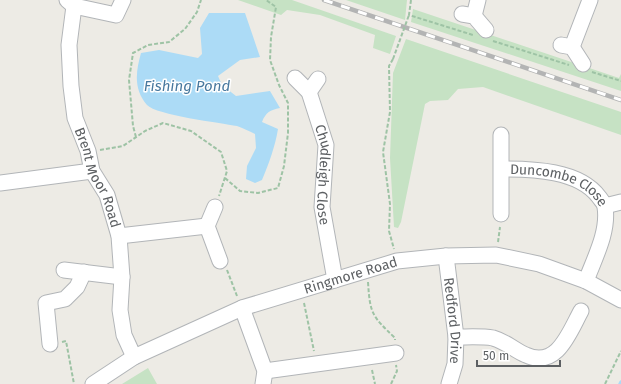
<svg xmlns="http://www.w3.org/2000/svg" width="621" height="384" font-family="'Fira Sans',sans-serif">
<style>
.green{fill:#c6e2c4}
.water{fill:#acdbf6}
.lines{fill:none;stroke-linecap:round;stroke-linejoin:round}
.stream{stroke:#acdbf6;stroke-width:3.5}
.minor-casing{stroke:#b2b5b8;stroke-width:17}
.path{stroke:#9ec3a5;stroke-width:2;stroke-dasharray:4 2;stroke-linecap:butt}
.minor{stroke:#fff;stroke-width:15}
.rail-casing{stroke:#b3b4b4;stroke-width:4.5}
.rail{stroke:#fff;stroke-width:3;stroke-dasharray:9;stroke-linecap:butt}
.path-bridge{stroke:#9ec3a5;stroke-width:2;stroke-dasharray:4 2;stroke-linecap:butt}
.labels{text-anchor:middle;stroke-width:3;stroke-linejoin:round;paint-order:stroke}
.street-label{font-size:14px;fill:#5d6063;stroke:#fff}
.water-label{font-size:15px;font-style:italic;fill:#47789e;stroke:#fff}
</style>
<rect width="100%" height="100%" fill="#edebe5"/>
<path class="green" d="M238,0H292L396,36L390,54L373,48L375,35L320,15L287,10L281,15Z
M346,0H407L405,20Z
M413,9L619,78L621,74V91L411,22Z
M406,39L621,112V135L483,87L458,89L448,100L430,101L425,104L401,222L398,228L394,227L390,158L393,73Z
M148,368L157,384H122Z"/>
<path class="water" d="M209,13H245L260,57L240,60L218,76L222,85L236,96L270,91L280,108C270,110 266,112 262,122L278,129C275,147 269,163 262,180L255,183L246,179L247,166L256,148L255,134C249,131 243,128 237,126C221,123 156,115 147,105C133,89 136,71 141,53L159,50L198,58L202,54L200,28Z"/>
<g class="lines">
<path class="stream" d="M620,384L621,382"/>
<defs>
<g id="minor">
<path id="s1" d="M67,0L74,6L69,45L71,86L75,118L88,151L92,171L107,195L119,236L122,277L120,310L124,335L134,357"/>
<path d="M74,6L116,15L123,0"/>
<path d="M462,14L474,16L486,30"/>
<path d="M474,16L478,0"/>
<path d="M561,45L572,47L583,64"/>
<path d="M572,47L590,0"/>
<path id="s2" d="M295,78L309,92L326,145L322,207L335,280"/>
<path d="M309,92L318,79"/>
<path d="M501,135V214"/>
<path id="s3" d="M502,169C533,169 579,170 599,197C601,200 605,204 605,207C609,232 594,259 586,281"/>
<path d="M0,183L92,171"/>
<path d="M605,206L621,202"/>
<path d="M215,207L207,226L220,261"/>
<path d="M119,236L207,226"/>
<path id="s4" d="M446,256L456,337L455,364L449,384"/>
<path d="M64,270L122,277"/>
<path d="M242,308L265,371L263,384"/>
<path d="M456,337C468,337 482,336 493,338C507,342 514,350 526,355C557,369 569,333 581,311"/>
<path d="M50,344L46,303L65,299L77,287L84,272"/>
<path d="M265,371L396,353"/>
<path id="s5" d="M93,384L134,357L242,308L397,261L446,256L496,255L539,264L586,281L621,300"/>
</g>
</defs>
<use href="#minor" class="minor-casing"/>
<path class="path" d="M411,0L409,15L473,35
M493,41L569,65
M393,59L389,66L390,112L383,152L390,204L389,231L394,249
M592,72L621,81
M136,137L133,126L129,80L133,53L148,45L169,42L185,29L197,12L201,0
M100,150L123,146L145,131L163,123L191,131L221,152L227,171L219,196
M225,178L240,191L258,193L278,188L284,166L288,133V103L279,85L270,60L271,37L276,7L266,0
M498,242L500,227
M227,270L237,296
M368,282C370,314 372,316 395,338V340
M304,303L314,351
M62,342L66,341L74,384
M372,370L375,384
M391,384L397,371L396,365
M605,384L621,351"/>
<use href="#minor" class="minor"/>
<defs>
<path id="rail" d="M324,0L621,100"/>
</defs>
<use href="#rail" class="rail-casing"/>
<use href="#rail" class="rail"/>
<path class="path-bridge" d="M393,59L409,15"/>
</g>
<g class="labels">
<g class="street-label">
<text dy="5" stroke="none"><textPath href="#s2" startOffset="105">Chudleigh Close</textPath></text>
<text dy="5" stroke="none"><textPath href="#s1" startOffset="186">Brent Moor Road</textPath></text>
<text dy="5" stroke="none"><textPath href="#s3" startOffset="61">Duncombe Close</textPath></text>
<text dy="5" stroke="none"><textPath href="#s5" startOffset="281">Ringmore Road</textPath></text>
<text dy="5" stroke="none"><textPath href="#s4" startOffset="65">Redford Drive</textPath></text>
</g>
<g class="water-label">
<text x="187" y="91">Fishing Pond</text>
</g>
</g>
<path d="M477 360v6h83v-6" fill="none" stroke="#5d6063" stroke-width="2"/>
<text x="483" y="360" font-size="12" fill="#5d6063" stroke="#ffffff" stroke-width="3" paint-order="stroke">50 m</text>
</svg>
